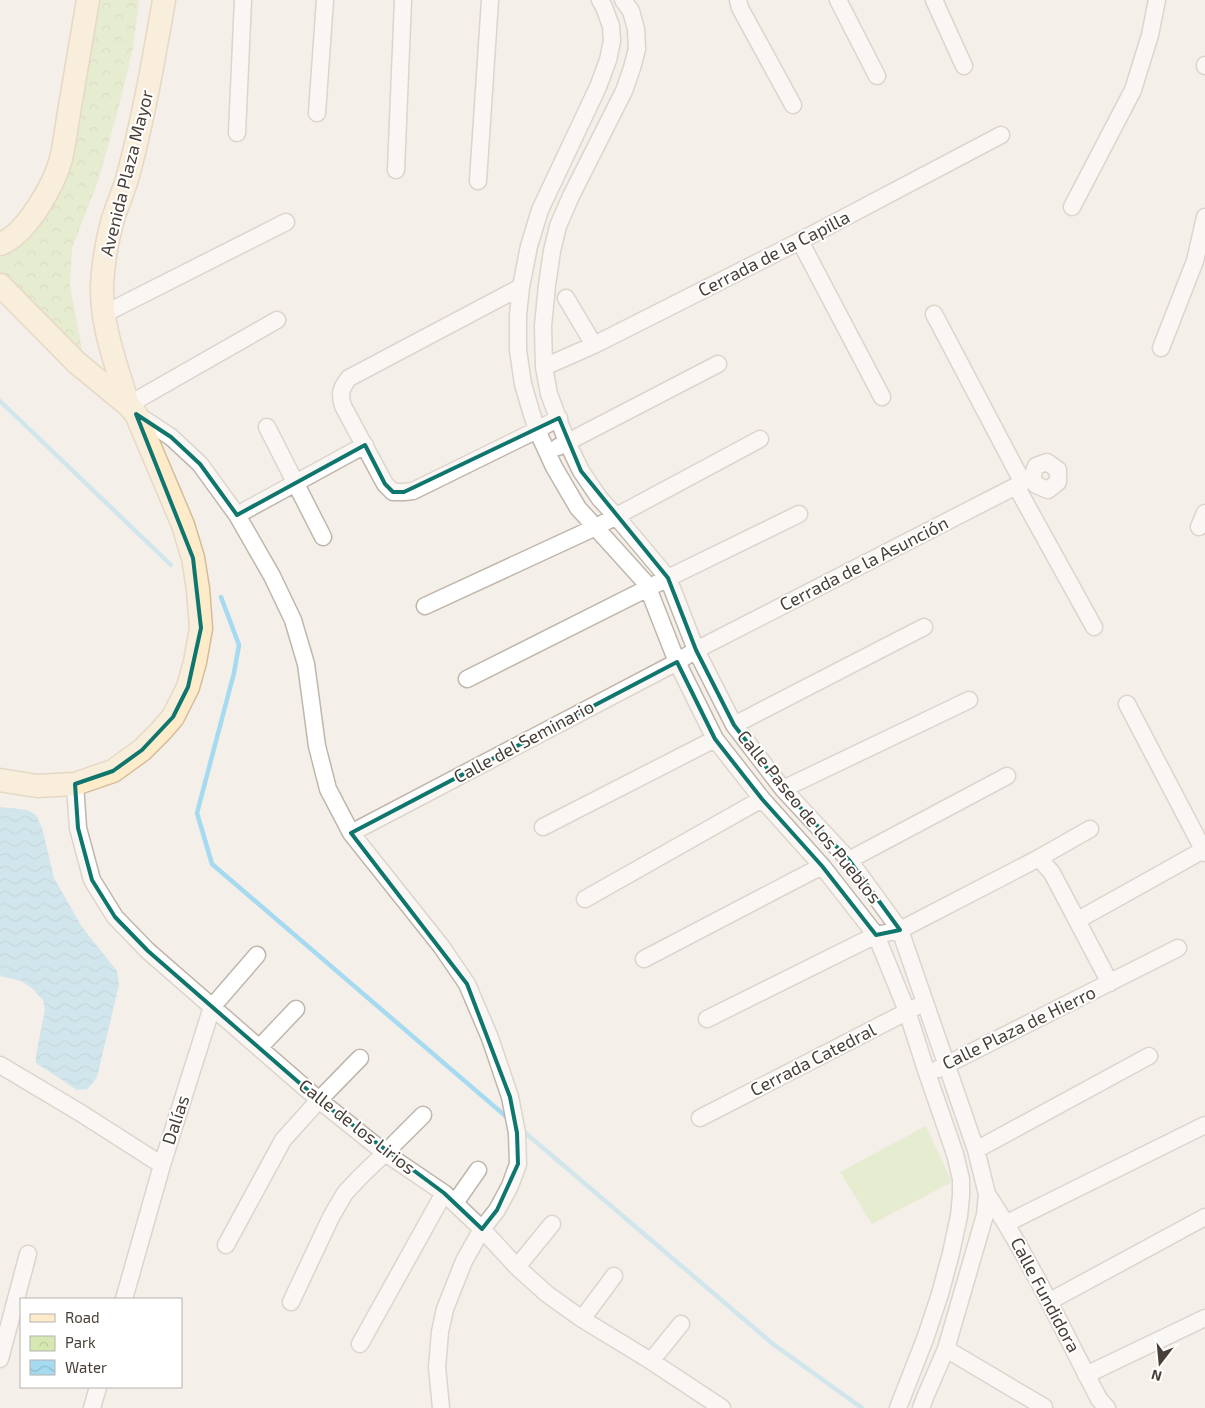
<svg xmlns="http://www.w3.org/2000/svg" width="1205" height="1408" font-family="'Exo 2',sans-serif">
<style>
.park{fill:url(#park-crowns)}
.garden{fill:#d6e8b2}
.water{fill:url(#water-waves)}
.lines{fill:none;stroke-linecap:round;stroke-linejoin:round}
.stream{stroke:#a6daf0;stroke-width:4.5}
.street-casing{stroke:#c0b6ab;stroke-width:19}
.secondary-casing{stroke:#d3bd99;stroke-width:25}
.street{stroke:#fff;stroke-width:16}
.secondary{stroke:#feebc9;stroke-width:22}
.marked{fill:none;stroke:#0f766e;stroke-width:4;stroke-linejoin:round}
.labels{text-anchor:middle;stroke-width:4;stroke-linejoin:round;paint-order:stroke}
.street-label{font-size:18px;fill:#483f37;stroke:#fff}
</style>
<defs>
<pattern id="park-crowns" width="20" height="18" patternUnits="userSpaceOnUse" patternTransform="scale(1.25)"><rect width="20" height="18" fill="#d6e8b2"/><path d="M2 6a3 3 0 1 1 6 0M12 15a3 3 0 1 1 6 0" fill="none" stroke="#b9c89a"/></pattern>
<pattern id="water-waves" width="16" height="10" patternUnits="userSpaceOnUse" patternTransform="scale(1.25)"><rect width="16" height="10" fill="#a6daf0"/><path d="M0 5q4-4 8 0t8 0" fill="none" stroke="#90bcce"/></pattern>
</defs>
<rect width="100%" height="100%" fill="#f4efe9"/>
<path class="park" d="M84,0H139L133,48L118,110L98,181L72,248L70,285L83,356L0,289V250L52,165Z"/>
<path class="garden" d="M926,1126L952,1182L872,1224L840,1172Z"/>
<path class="water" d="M0,807L27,810L36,815L42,828L54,878L82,927L117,971L119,985L97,1077L88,1089L77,1090L36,1063V1056L45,1009L43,1000L33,989L21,981L0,976Z"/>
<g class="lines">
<path class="stream" d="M0,401L171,565
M221,597L239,645L234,673L197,813L212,864L509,1119
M522,1130L773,1344L862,1408"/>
<defs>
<path id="street" d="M600,0L604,7L611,26L612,41L608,60L598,87L540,210L529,246L521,287L518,315V350L523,384L530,408L537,430L554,467L578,508L644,581L648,588L677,662L715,739L762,799L822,866L876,935L907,1011L927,1073L955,1154L961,1179V1196L959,1216L951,1253L940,1294L925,1339L898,1408
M623,0L631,11L636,29L637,49L632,68L624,91L571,196L558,226L552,251L547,285L543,326L544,367L549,394L567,442L581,471L600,499L615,515L668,578L696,650L734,725L783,789L849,860L900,930L976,1150L987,1194L985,1215L946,1349L926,1395L921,1408
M738,0L740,8L793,105
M838,0L877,76
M934,0L964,66
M1205,66V65
M317,113L325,0
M237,133L243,0
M396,170L403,0
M478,181L490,0
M1072,207L1133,90L1150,35L1157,0
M800,241L882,397
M521,287L349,378C341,388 339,393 343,406L385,484L393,492H404L413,491L537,430L559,418
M566,298L594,345
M104,314L286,222
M934,314L1023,483
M1161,348L1195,261L1205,217
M544,367L594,345L800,241L1001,135
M128,405L277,320
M136,414L171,437L200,464L237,515L272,576L293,620L306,664L317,746L328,789L351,833L441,946L467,984L490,1038L510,1097L517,1133L518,1164L510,1186L497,1210L482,1229L464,1261L445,1309L440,1332L437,1367L441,1408
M267,427L323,537
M558,447L718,364
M1047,462L1058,470V482L1048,490L1036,485L1032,477L1036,466Z
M1016,486L1094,627
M237,515L365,445
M1199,527L1205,513
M425,606L596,527L760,439
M467,679L668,578L799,514
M1127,704L1205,853
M734,725L924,627
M75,784L78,828L92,880L115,917L148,951L319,1100L385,1153L444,1193L482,1229L517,1267L547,1294L582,1319L651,1361L722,1408
M783,789L969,700
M543,827L715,739
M351,833L677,662L696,650L1016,486L1032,477
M1039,858L1052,873L1110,983
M849,860L1007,776
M585,899L762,799
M1078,920L1205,849
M644,959L822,866
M707,1019L876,935L900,930L1039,858L1090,829
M259,1048L296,1009
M0,1065L79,1112L162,1165
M938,1069L1178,948
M700,1118L916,1007
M976,1150L1149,1056
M987,1194C1030,1259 1063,1330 1099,1399L1107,1408
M455,1203L478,1170
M1007,1223L1205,1125
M226,1245L283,1140L319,1100L360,1058
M517,1267L552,1224
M124,1299L162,1165L212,1007L257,955
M1050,1301L1205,1217
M291,1302L331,1217L345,1193L360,1177L385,1153L423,1115
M582,1319L614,1276
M360,1344L444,1193
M946,1349L1044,1407
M0,1359L28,1254
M651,1361L681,1324
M1086,1375L1205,1318
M92,1408L98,1387"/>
<path id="secondary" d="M0,244C26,235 54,185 61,159C65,142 67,123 70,106C76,71 82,35 88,0
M0,285L76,362L128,405L136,414L183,525L193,558L198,589L201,628L195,662L188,687L173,717L160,732L142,750L113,771L75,784L37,786L0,780
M128,405C117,366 101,327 102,286C103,264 107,240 113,219C118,203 125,188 129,172C144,115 154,58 164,0"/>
</defs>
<use href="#street" class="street-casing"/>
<use href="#secondary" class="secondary-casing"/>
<use href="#street" class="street"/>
<use href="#secondary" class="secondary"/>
</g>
<path d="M0 0H1205V1408H0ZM136,414L171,437L200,464L237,515L365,445L385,484L393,492H404L559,418L581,471L668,578L696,650L734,725L783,789L849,860L900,930L876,935L822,866L762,799L715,739L677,662L351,833L467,984L510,1097L517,1133L518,1164L497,1210L482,1229L444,1193L319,1100L148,951L115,917L92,880L78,828L75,784L113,771L142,750L173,717L188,687L201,628L193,558Z" fill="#f4efe9" fill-opacity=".55" fill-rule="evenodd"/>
<path class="marked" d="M136,414L171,437L200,464L237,515L365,445L385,484L393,492H404L559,418L581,471L668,578L696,650L734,725L783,789L849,860L900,930L876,935L822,866L762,799L715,739L677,662L351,833L467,984L510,1097L517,1133L518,1164L497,1210L482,1229L444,1193L319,1100L148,951L115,917L92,880L78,828L75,784L113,771L142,750L173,717L188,687L201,628L193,558Z"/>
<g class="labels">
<g class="street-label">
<text transform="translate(127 173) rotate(-76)" y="6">Avenida Plaza Mayor</text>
<text transform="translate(774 254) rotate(-27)" y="6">Cerrada de la Capilla</text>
<text transform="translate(864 564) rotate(-27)" y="6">Cerrada de la Asunción</text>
<text transform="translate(524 742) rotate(-28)" y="6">Calle del Seminario</text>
<text transform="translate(809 817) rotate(51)" y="6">Calle Paseo de los Pueblos</text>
<text transform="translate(1019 1028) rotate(-26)" y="6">Calle Plaza de Hierro</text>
<text transform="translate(813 1060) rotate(-27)" y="6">Cerrada Catedral</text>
<text transform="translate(176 1120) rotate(-72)" y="6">Dalías</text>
<text transform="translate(357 1127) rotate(38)" y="6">Calle de los Lirios</text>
<text transform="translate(1045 1295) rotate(62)" y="6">Calle Fundidora</text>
</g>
</g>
<rect x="20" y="1298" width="162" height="90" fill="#ffffff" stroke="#b6b2af"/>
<rect x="30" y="1314" width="25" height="8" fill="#feebc9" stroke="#b6b2af"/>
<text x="65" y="1323" font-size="15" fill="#483f37">Road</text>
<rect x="30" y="1336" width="25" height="15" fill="url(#park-crowns)" stroke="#b6b2af"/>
<text x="65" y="1348" font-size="15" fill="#483f37">Park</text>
<rect x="30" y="1360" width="25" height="15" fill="url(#water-waves)" stroke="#b6b2af"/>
<text x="65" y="1373" font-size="15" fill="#483f37">Water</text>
<g transform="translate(1160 1363) rotate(196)" stroke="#ffffff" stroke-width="4" paint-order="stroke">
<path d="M0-4L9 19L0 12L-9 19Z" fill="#483f37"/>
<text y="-8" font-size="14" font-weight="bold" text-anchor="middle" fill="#483f37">N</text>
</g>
</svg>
